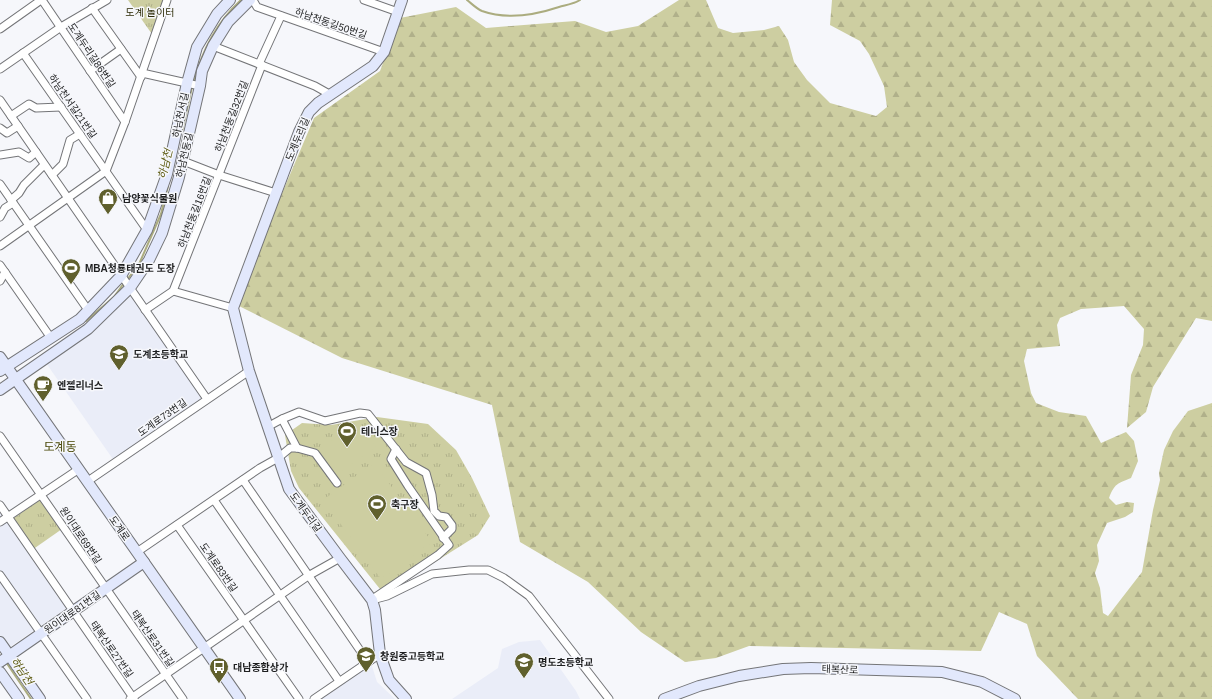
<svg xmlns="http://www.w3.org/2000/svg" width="1212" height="699" font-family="Arial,'Noto Sans KR',sans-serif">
<defs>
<pattern id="forest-firs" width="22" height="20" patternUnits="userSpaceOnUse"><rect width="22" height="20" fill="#cdcea1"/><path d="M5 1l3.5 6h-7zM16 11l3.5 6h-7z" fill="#b0b08a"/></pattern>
<pattern id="park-tufts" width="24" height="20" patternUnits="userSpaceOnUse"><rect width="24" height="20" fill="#cdcea1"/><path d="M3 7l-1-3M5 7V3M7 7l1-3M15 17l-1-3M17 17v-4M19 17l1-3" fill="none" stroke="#b0b08a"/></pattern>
</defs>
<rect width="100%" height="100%" fill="#f6f7fb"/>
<!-- built -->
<g fill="#eaedf8">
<path d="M130,288L207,399L117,465L44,360Z"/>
<path d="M0,509L68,607L7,649L0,640Z"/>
<path d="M540,640L576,691L580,699H452L498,668L502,649L519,642Z"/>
<path d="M371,663L377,682L395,699H321Z"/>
</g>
<!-- forest -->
<path fill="url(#forest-firs)" d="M679,0H706L718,28L733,33L764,30L779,26L788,40L794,62L807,80L830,103L876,116L887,107L884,86L869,54L860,41L830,25L832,0H1212V321L1196,318L1153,387L1146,412L1127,428L1131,375L1143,345L1144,329L1124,306L1081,309L1060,318L1057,325L1060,346L1027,349L1024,361L1031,393L1036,403L1059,412L1086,416L1101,443L1126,432L1134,441L1138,461L1131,478C1117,484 1115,483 1109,498L1116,505L1127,502L1134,503L1133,512L1125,517L1107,523L1097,545L1099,561L1095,573L1100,588L1103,613L1108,616L1142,572L1153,510L1160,480L1159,473L1164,450L1173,431L1188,411L1212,403V699H1078L1037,656L1027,624L999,612L981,651L749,646L716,658L685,662L641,632L588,582L520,542L492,405L342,358L235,304L314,118L380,71L400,18L456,7L486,28L575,21L606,32L638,26Z"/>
<!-- park -->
<g fill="url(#park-tufts)">
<path d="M128,0H167L154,37Z"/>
<path d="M377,417L428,424L456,450L472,478L490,516L478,535L384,594L299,488L291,471L285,435L302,423L331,425Z"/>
<path d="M41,499L62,529L32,550L11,520Z"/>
</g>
<!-- pitch -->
<g fill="#cdcea1">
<path d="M358,422L376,447L336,475L318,450Z"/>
<path d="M374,463L432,542L381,579L323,500Z"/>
</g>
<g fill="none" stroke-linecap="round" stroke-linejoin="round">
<!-- stream -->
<g stroke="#abac7f" stroke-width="2">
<path d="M467,0C472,4 477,9 482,11C507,20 535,15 559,7C566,5 574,4 580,0"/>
<path d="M194,82C202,50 216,23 241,0"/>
<path d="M182,131L192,87"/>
<path d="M127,280L140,262L161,214L168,186"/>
<path d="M86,321L114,297L124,283"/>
<path d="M6,662L31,699"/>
</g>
<!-- street casing -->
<g stroke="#747578" stroke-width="9">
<g id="street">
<path d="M42,0L125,122"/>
<path d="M253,0L257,7L384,52"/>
<path d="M364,0L398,12"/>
<path d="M92,8L141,77"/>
<path d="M0,29L41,0"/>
<path d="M213,46L315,86L331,95"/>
<path d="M23,53L147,230"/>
<path d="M259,64L281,16"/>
<path d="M0,69L61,27L107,0"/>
<path d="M90,71L121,49"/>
<path d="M142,73L200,86"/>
<path d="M0,100L207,399"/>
<path d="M11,116L29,104L36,108L61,107"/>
<path d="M0,128L7,133L18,126"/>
<path d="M0,155L19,152L29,158L36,152"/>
<path d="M183,161L219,175L276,193"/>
<path d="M52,175L63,164L70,140L80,134"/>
<path d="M0,184L88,310"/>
<path d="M11,200L19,193L24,185L44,165"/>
<path d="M0,217L5,208L13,203"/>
<path d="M0,246L106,171L125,122L167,0"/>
<path d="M0,265L51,338"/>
<path d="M0,281L5,272"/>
<path d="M173,291L233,308"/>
<path d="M145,310L173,291L262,65"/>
<path d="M282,419L297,448"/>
<path d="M269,426L282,419L299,412L325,421L360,413L368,414L406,462L426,473L432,495L434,511L439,516L446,517L452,525V529L443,538"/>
<path d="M0,436L183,699"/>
<path d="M243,480L368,662"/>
<path d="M88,481L249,371"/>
<path d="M214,500L339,681"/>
<path d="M0,505L134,699"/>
<path d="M0,522L79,469"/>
<path d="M177,525L299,699"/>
<path d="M137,552L260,468L278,458L290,448H297L315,453L337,483"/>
<path d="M0,575L87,699"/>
<path d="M374,598L438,555L449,545L408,486L391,459L396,449"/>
<path d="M372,600L387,596L432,574L469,570H488L504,578L529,596L609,699"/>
<path d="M130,699L308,576L340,558"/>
<path d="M314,699L380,654"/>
</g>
</g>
<!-- secondary casing -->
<g stroke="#747578" stroke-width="12">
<g id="secondary">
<path d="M402,0L384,52L373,66L318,103L309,112L299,132L233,308L249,371L289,489L340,558L372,600L375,610L380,654L384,666L389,680L406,699"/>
<path d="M0,357L240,699"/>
<path d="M0,371L80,319L121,276L147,230L167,174L187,83L197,47L217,14L230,0"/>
<path d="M0,390L88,329L130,288L149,260L162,233L179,177L200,86L202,71L213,46L228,22L250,0"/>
<path d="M0,642L40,699"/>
<path d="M0,662L144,562"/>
<path d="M0,672L19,699"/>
<path d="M664,699L699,686L739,676L783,669L811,668L942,672L982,682L1015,699"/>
</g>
</g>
<!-- street -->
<use href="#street" stroke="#fff" stroke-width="7"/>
<!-- secondary -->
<use href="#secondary" stroke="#e2e8fc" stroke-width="10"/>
</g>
<!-- icons -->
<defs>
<g id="shop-pin" transform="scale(1)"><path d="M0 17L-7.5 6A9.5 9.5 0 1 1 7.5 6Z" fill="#60602d" stroke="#f6f7fb"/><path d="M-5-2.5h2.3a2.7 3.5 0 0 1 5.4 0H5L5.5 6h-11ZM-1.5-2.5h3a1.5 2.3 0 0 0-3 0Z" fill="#fff"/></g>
<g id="stadium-pin" transform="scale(1)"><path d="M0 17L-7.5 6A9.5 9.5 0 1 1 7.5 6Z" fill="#60602d" stroke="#f6f7fb"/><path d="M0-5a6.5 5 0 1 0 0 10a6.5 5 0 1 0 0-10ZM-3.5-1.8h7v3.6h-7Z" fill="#fff"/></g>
<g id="school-pin" transform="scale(1)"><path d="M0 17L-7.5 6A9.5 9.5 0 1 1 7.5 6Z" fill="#60602d" stroke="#f6f7fb"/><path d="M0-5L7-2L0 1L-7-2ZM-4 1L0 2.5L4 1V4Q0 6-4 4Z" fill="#fff"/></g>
<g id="cafe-pin" transform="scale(1)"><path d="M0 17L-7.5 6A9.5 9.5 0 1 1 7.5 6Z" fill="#60602d" stroke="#f6f7fb"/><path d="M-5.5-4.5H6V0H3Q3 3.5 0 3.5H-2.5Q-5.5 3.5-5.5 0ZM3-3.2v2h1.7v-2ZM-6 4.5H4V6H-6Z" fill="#fff"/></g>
<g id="bus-pin" transform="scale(1)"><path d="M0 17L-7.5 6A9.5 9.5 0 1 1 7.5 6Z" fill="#60602d" stroke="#f6f7fb"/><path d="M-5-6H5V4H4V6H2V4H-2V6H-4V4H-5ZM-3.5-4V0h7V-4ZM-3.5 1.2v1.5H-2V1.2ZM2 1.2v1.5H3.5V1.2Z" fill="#fff"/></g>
</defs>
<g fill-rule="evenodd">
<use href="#shop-pin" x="108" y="198"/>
<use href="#stadium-pin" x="71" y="268"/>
<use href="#school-pin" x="119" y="354"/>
<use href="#cafe-pin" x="43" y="385"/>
<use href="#stadium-pin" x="347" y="431"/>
<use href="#stadium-pin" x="377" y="504"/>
<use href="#school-pin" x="366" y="656"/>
<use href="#school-pin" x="524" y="662"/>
<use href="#bus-pin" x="219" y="667"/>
</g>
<g text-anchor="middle" stroke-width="3" stroke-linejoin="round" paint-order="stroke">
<!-- park labels -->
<g font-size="10" fill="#2c2b06" stroke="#f6f7fb">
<text x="150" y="16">도계 놀이터</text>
</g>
<!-- street labels -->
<g font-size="10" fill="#1e1f20" stroke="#f6f7fb">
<text transform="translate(331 23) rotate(19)" y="4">하남천동길50번길</text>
<text transform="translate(92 55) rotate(56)" y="4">도계두리길86번길</text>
<text transform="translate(73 106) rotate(55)" y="4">하남천서길21번길</text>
<text transform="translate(180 115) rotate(-78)" y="4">하남천서길</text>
<text transform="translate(231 116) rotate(-69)" y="4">하남천동길32번길</text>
<text transform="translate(297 139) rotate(-67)" y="4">도계두리길</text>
<text transform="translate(184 155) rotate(-77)" y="4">하남천동길</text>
<text transform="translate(194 212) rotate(-69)" y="4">하남천동길16번길</text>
<text transform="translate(162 417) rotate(-35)" y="4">도계로73번길</text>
<text transform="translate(306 512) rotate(54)" y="4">도계두리길</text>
<text transform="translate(120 528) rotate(55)" y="4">도계로</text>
<text transform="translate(81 535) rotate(56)" y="4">원이대로69번길</text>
<text transform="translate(219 567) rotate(55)" y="4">도계로83번길</text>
<text transform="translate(72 612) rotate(-35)" y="4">원이대로81번길</text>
<text transform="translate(153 638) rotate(55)" y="4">태복산로31번길</text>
<text transform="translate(112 649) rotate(55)" y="4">태복산로27번길</text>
<text transform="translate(840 669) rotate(2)" y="4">태복산로</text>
</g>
<!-- poi labels -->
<g font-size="10" font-weight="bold" fill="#1e1f20" stroke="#f6f7fb" text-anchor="start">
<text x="122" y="202">남양꽃식물원</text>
<text x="85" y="272">MBA청룡태권도 도장</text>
<text x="133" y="358">도계초등학교</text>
<text x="57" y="389">엔젤리너스</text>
<text x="361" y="435">테니스장</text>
<text x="391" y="508">축구장</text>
<text x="380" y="660">창원중고등학교</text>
<text x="538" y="666">명도초등학교</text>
<text x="233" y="671">대남종합상가</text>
</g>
<!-- water labels -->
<g font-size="11" font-style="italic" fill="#5c5a10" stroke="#f6f7fb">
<text transform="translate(165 164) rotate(-76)" y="4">하남천</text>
<text transform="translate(22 671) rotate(56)" y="4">하남천</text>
</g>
<!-- quarter labels -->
<g font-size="12" fill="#474605" stroke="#f6f7fb">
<text x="60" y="451">도계동</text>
</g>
</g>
</svg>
